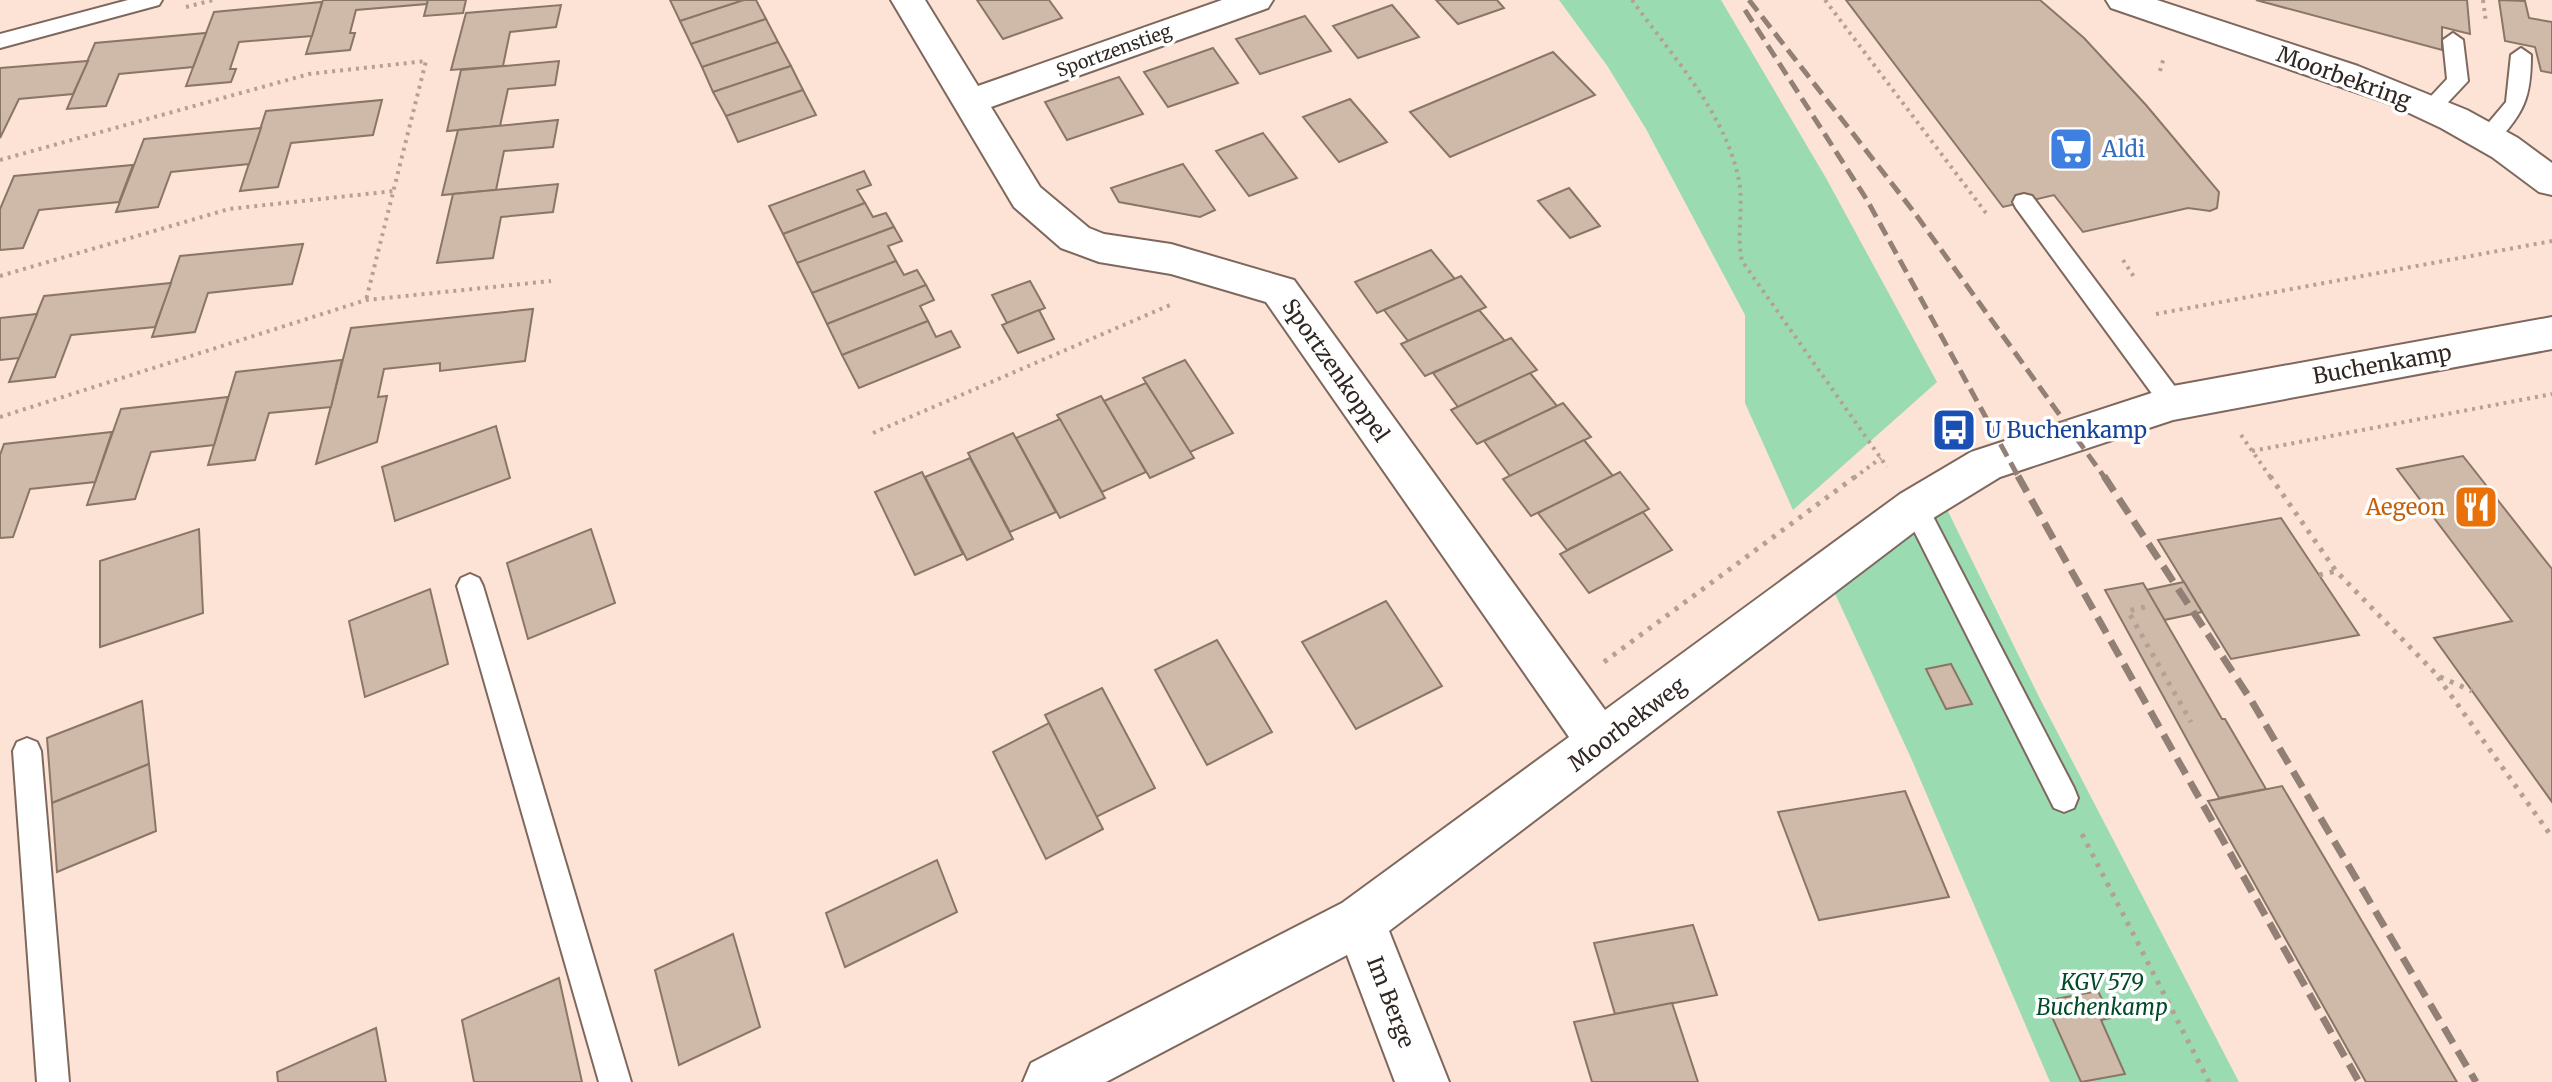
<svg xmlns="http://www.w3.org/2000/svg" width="2552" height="1082" font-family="Merriweather,serif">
<rect width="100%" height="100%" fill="#fde3d5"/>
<!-- green -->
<g fill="#9bdbb2">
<path d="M1559,0H1721L1826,178L1937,382L1793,510L1745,403V315L1646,129L1608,67Z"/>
<path d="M1939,493L2039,697L2239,1082H2050L1911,758L1826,574Z"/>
</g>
<!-- building -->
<g fill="#cfbaa9" stroke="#8a7666" stroke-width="2">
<path d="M323,0H428L427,4L356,10L350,33H355L350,50L306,54Z"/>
<path d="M428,0H466L463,13L424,16Z"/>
<path d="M670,0H744L680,21Z"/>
<path d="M744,0H756L766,19L691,44L680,21Z"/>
<path d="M977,0H1049L1062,18L1003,39Z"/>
<path d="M1436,0H1497L1504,8L1458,24Z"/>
<path d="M1846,0H2040L2084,38L2146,105L2219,192L2217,208L2210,211L2188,208L2083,232L2054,195L2003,207Z"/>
<path d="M2256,0H2467L2470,34L2442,27V50Z"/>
<path d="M2499,0L2525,1L2529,18L2552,22V73L2541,71L2535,47L2505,41Z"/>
<path d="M322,2L312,36L239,42L230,69H236L231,82L186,86L214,12Z"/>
<path d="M561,5L556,27L510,32L503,66L451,70L466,13Z"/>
<path d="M1392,5L1419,37L1358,58L1333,26Z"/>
<path d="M1305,16L1331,51L1260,74L1236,39Z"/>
<path d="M766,19L778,42L702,67L691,44Z"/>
<path d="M206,33L193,67L119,74L106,106L67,109L95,43Z"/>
<path d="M778,42L791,66L713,92L702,67Z"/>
<path d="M1213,48L1238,83L1168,107L1144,72Z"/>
<path d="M1553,52L1595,95L1450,157L1410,112Z"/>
<path d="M88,61L73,94L19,99L0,138V68Z"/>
<path d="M559,61L555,85L508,89L500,126L447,131L461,70Z"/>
<path d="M791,66L803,90L726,116L713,92Z"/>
<path d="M1119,77L1143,114L1067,140L1045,102Z"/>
<path d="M803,90L816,115L738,142L726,116Z"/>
<path d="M1350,99L1387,142L1339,162L1303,117Z"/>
<path d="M382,100L373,135L291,143L278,187L240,191L266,111Z"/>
<path d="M558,120L553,147L504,151L496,190L442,195L458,130Z"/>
<path d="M261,128L249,164L171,172L158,207L116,212L144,139Z"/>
<path d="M1263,133L1297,178L1249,196L1216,151Z"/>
<path d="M1183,164L1215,210L1200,217L1119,202L1111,188Z"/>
<path d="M133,165L119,202L39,210L23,248L0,250V209L14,176Z"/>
<path d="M864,171L871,185L857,190L865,203L783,234L769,206Z"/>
<path d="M558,184L553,212L501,217L493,258L437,263L453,194Z"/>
<path d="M1569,188L1600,226L1570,238L1538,201Z"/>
<path d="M865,203L873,217L886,213L894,227L797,263L783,234Z"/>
<path d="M894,227L902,241L888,246L896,261L812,293L797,263Z"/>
<path d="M303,244L292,284L208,293L195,332L152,337L180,256Z"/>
<path d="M1431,250L1455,279L1377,313L1355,282Z"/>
<path d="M896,261L904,275L917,270L926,285L827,324L812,293Z"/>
<path d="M1461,276L1486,307L1408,341L1384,310Z"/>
<path d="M1030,281L1045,308L1007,323L992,295Z"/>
<path d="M171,283L155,327L71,335L55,377L9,382L44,296Z"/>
<path d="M926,285L934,300L920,306L928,321L842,355L827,324Z"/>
<path d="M533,309L525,361L440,371V363L384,369L378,397L387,396L377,442L316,464L351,328Z"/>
<path d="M1039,310L1054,339L1018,353L1002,325Z"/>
<path d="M1479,310L1505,341L1425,376L1401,344Z"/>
<path d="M37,314L19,358L0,360V318Z"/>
<path d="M928,321L936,337L951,331L960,347L859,388L842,355Z"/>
<path d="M1511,338L1537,370L1458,407L1433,373Z"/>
<path d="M342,360L331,407L269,413L255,460L208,465L236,372Z"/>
<path d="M1185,360L1233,433L1190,452L1143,378Z"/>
<path d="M1530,373L1557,406L1477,444L1451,410Z"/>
<path d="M1146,383L1194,458L1150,478L1104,401Z"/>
<path d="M1101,396L1146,472L1102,492L1057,415Z"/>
<path d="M228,397L214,445L151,452L135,499L87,505L121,409Z"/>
<path d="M1563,403L1591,437L1510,476L1484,441Z"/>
<path d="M1060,419L1105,498L1060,518L1016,438Z"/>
<path d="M496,426L510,478L395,521L382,467Z"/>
<path d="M112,432L95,482L30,489L13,537L0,538V455L4,444Z"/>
<path d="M1013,433L1056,512L1010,532L968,453Z"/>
<path d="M1584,440L1613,476L1531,516L1503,479Z"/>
<path d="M2463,456L2552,569V802L2434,638L2512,621L2397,469Z"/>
<path d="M970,458L1013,539L967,560L925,477Z"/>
<path d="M922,472L963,554L915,575L875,492Z"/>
<path d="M1620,472L1649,509L1567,550L1538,513Z"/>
<path d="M1643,512L1672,550L1589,593L1560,554Z"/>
<path d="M2281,518L2359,635L2231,659L2158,540Z"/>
<path d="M199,529L203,613L100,647V561Z"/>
<path d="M591,529L615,603L528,639L507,563Z"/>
<path d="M2184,582L2202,612L2164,620L2146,590Z"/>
<path d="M2143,583L2222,719H2225L2266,789L2219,798L2105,590Z"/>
<path d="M430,589L448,664L365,697L349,621Z"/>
<path d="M1386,601L1442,686L1356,729L1302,642Z"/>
<path d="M1217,640L1272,732L1207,765L1155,670Z"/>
<path d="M1951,664L1972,704L1946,709L1926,669Z"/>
<path d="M1102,688L1155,788L1096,817L1045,715Z"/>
<path d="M142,701L149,764L52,803L47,738Z"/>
<path d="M1049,723L1103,829L1046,859L993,752Z"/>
<path d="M149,764L156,831L57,872L52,803Z"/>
<path d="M2282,786L2457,1082H2366L2208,801Z"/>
<path d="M1905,791L1949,897L1819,920L1778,812Z"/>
<path d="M937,860L957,912L845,967L826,913Z"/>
<path d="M1693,925L1717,995L1615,1014L1594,943Z"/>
<path d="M733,934L760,1027L679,1065L655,970Z"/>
<path d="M559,978L582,1082H474L462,1020Z"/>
<path d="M2098,991L2111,1018L2101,1020L2125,1074L2081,1082L2045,1001Z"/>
<path d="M1672,1003L1698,1082H1592L1574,1022Z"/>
<path d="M376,1028L386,1082H278L277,1072Z"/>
</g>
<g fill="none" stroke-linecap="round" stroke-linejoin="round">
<!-- service casing -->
<g stroke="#7e675c" stroke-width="4">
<g id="service">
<path d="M128,0H162L159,5L0,48V34Z"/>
<path d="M2453,33L2463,40L2468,81L2437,114H2423L2419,109L2447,79L2443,40Z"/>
<path d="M2521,48L2531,55C2531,98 2524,113 2495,144H2479L2476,139L2479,134L2506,102L2511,55Z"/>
<path d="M2024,194L2032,196L2182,396L2185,403L2182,410L2173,413L2164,410L2016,208L2013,202L2016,196Z"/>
<path d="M1915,496L1924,499L2074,788L2078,798L2074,808L2064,812L2054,808L1902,507L1906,499Z"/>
<path d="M470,574L479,578L483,586L631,1082H599L457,586L461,578Z"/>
<path d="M27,738L37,742L41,751L69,1082H37L13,751L17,742Z"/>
</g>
</g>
<!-- minor casing -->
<g stroke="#7e675c" stroke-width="4">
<g id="minor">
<path d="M891,0H925L978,86L1222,0H1273L1268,8L991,107L1040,187L1089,228L1104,234L1171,244L1294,280L1605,710L1900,494L1971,452L2173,386L2552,317V349L2173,420L2000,477L1930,520L1389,931L1449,1082H1395L1347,955L1106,1082H1023L1031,1063L1342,903L1569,737L1266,302L1171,274L1099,262L1061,248L1014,207Z"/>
<path d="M2106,0H2157L2358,66L2467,110L2518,138L2552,163V195L2539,192L2492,157L2441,128L2388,103L2111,8Z"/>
</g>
</g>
<!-- path-far1 -->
<g stroke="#b5a095" stroke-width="4" stroke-dasharray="3 5" stroke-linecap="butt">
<path d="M1632,0C1671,55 1726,113 1739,181C1744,207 1736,234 1742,261L1887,467"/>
<path d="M1825,0L1986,213"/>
<path d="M2483,0L2486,22"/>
<path d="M186,7L213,0"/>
<path d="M2160,71L2164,57"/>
<path d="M0,160L309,74L426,61L366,300"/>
<path d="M2123,260L2136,280"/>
<path d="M0,276L229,209L394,191"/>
<path d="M2156,314L2552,241"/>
<path d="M0,417L366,300L551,281"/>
<path d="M873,433L1170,305"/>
<path d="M2241,435L2271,478"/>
<path d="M2252,451L2552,394"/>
<path d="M1854,478L1881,458"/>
</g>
<!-- path -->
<g stroke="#b5a095" stroke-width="5" stroke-dasharray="4 7" stroke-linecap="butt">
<path d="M2270,476L2336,571L2438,676L2472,691"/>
<path d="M2319,575L2336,571"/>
<path d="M2145,607L2128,611L2191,722"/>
<path d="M1604,662L1856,476"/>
<path d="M2438,677L2552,837"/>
<path d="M2082,834L2209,1082"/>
</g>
<!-- service -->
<use href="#service" fill="#fff" fill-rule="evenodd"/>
<!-- minor -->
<use href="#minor" fill="#fff" fill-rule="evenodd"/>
<!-- rail-far1 -->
<g stroke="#928077" stroke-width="5" stroke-dasharray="14 7" stroke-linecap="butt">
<path d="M1749,0L1914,212L2105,478"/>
<path d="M1745,10L1867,200L2019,478"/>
</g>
<!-- rail -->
<g stroke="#928077" stroke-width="7" stroke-dasharray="18 9" stroke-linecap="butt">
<path d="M2018,476L2359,1082"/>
<path d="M2104,476L2251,700L2476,1082"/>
</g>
</g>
<!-- icons -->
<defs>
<g id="supermarket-square" transform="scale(2.3)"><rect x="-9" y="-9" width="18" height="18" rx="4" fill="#3f7fe0" stroke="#fff"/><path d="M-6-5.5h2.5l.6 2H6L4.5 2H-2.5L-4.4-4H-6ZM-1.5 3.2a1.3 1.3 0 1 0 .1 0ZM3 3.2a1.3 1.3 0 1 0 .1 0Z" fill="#fff"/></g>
<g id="bus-square" transform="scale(2.3)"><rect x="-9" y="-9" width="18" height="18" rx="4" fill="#1a4fb4" stroke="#fff"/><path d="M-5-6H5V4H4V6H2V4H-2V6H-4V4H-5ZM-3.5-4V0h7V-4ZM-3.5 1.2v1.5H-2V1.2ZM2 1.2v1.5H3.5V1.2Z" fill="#fff"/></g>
<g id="restaurant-square" transform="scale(2.3)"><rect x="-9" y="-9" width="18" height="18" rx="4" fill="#e8710a" stroke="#fff"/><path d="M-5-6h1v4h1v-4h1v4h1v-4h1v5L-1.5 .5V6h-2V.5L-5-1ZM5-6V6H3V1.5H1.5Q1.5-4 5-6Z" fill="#fff"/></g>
</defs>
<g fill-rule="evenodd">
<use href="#supermarket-square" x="2071" y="149"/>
<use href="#bus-square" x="1954" y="430"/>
<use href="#restaurant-square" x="2476" y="507"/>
</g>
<g text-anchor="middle" stroke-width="7" stroke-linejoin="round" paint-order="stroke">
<!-- far-street labels -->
<g font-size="18" fill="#312722" stroke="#fff">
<text transform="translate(1114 51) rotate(-20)" y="6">Sportzenstieg</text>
</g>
<!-- street labels -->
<g font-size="22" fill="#312722" stroke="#fff">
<text transform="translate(2344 77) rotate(20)" y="8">Moorbekring</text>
<text transform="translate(2382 364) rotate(-10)" y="8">Buchenkamp</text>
<text transform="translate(1336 370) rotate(55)" y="8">Sportzenkoppel</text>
<text transform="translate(1627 724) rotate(-37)" y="8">Moorbekweg</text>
<text transform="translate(1391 1002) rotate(69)" y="8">Im Berge</text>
</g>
<!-- shop labels -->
<g font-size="22" fill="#366cbe" stroke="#fff" text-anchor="start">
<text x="2102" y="157">Aldi</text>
</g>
<!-- transit labels -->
<g font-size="22" fill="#164399" stroke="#fff" text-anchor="start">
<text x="1985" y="438">U Buchenkamp</text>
</g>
<!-- food labels -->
<g font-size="22" fill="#c56008" stroke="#fff" text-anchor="end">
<text x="2445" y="515">Aegeon</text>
</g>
<!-- park labels -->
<g font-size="22" font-style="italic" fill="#004b29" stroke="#fff">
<text x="2102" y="990">KGV 579<tspan x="2102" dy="25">Buchenkamp</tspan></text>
</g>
</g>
</svg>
